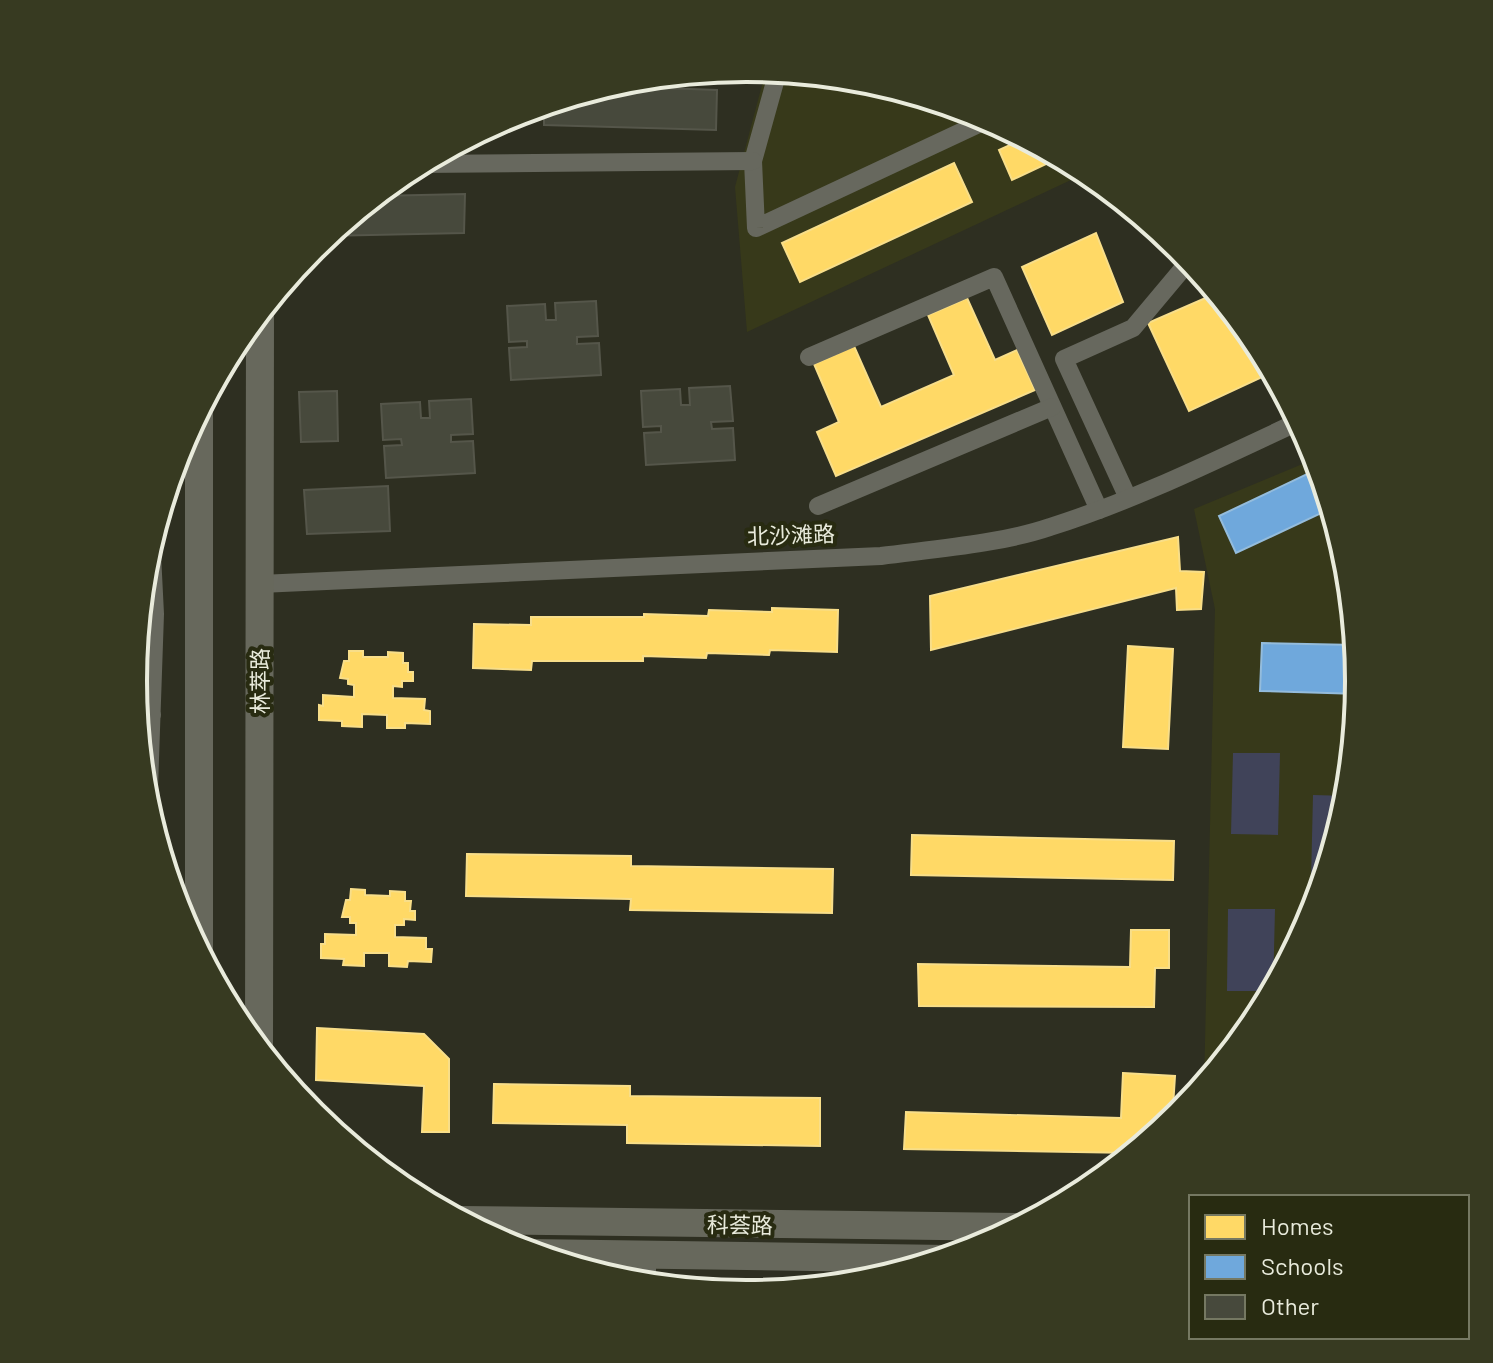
<svg xmlns="http://www.w3.org/2000/svg" width="1493" height="1363" font-family="Barlow,'Noto Sans SC',sans-serif">
<rect width="100%" height="100%" fill="#2e2f21"/>
<!-- built -->
<g fill="#37391a">
<path d="M766,70L867,80L982,115L1088,172L747,332L735,187Z"/>
<path d="M1317,458L1348,562L1360,682L1348,802L1313,917L1256,1023L1204,1086L1215,609L1194,509Z"/>
</g>
<!-- green -->
<g fill="#404359">
<path d="M1233,753H1280L1278,835L1231,834Z"/>
<path d="M1313,795L1349,796L1310,923Z"/>
<path d="M1228,909H1275L1273,991H1227Z"/>
</g>
<!-- homes -->
<g fill="#ffd966" stroke="#f8de89" stroke-width="2">
<path d="M1025,138L1061,157L1012,180L999,150Z"/>
<path d="M954,163L972,202L800,282L782,243Z"/>
<path d="M1096,233L1123,302L1052,335L1022,267Z"/>
<path d="M1217,293L1257,341L1273,372L1189,411L1148,323Z"/>
<path d="M967,298L995,360L1017,350L1035,390L836,476L817,432L839,422L814,364L854,346L881,407L954,375L928,315Z"/>
<path d="M1178,537L1180,571L1204,572L1201,609L1177,610L1176,588L931,650L930,596Z"/>
<path d="M772,608L838,610L837,652L770,650L769,655L707,653L706,658L643,656V661H532L531,670L473,668L474,624L531,625V617H644V614L708,616L709,610L772,612Z"/>
<path d="M1128,646L1173,649L1168,749L1123,747Z"/>
<path d="M349,651H363V657H388V652L403,653V663H408V672H413V681H402V687L393,686V698L425,699L424,710L430,711V724L405,723V728H387V715L362,714V727L342,726V721L319,720V705L323,706V695L354,697V685L348,684V679L340,678L344,661H349Z"/>
<path d="M912,835L1174,841L1173,880L911,875Z"/>
<path d="M467,854L631,856V866L833,869L832,913L630,910L631,899L466,896Z"/>
<path d="M351,889L365,890V895L390,896V891L405,892V901H411L410,911H415V920L404,919V925H395V937L426,938V949H432L431,962L408,961L407,967L389,966V953H364V966L343,965L344,959L321,958V944H325V934L356,935V923H350V917H342L346,900H350Z"/>
<path d="M1131,930H1169V968H1155L1154,1007L919,1006L918,964L1130,967Z"/>
<path d="M317,1028L424,1034L449,1059V1132H422L424,1086L316,1080Z"/>
<path d="M1123,1073L1175,1076L1172,1122L1134,1153L904,1149L906,1112L1121,1118Z"/>
<path d="M494,1084L630,1086V1096L820,1098V1146L627,1143V1125L493,1123Z"/>
</g>
<!-- schools -->
<g fill="#6fa8dc" stroke="#94bcdc" stroke-width="2">
<path d="M1320,468L1332,508L1236,553L1219,516Z"/>
<path d="M1262,643L1356,645L1359,694L1260,691Z"/>
</g>
<!-- building -->
<g fill="#47493c" stroke="#55564a" stroke-width="2">
<path d="M607,86L717,90L716,130L544,125V105Z"/>
<path d="M465,194L464,233L326,236L376,196Z"/>
<path d="M596,301L598,336L577,337V344L599,343L601,375L511,380L509,348L527,347V341L509,342L507,306L545,304L546,320H556L555,303Z"/>
<path d="M730,386L733,421L711,422L712,429L733,428L735,460L646,465L644,433L661,432V426L643,427L641,391L680,389L681,405H690L689,388Z"/>
<path d="M337,391L338,441L301,442L299,392Z"/>
<path d="M471,399L473,434L451,435V442L473,441L475,473L386,478L384,446L402,445L401,439L383,440L381,404L420,402L421,418H430L429,401Z"/>
<path d="M388,486L390,531L307,534L304,490Z"/>
</g>
<g fill="none" stroke-linecap="round" stroke-linejoin="round">
<!-- pedestrian -->
<g stroke="#67685e" stroke-width="14">
<path d="M136,716L154,715"/>
<path d="M150,817L157,614L153,534"/>
</g>
<!-- minor -->
<g stroke="#67685e" stroke-width="18">
<path d="M778,71L753,161L756,228L989,119"/>
<path d="M419,164L753,161"/>
<path d="M809,357L994,277L1099,510"/>
<path d="M1128,498L1064,359L1133,328L1190,260"/>
<path d="M818,506L1052,407"/>
<path d="M260,584L881,556C934,549 1000,544 1050,527C1136,500 1218,459 1300,421"/>
<path d="M647,1256V1285"/>
</g>
<!-- primary -->
<g stroke="#67685c" stroke-width="28">
<path d="M199,410V953"/>
<path d="M259,1050L260,312"/>
<path d="M460,1220L1021,1227"/>
<path d="M529,1253L948,1259"/>
</g>
</g>
<g text-anchor="middle" stroke-width="8" stroke-linejoin="round" paint-order="stroke">
<!-- street labels -->
<g font-size="22" fill="#e9ebdc" stroke="#282b11">
<text transform="translate(791 535) rotate(-2)" y="8">北沙滩路</text>
<text transform="translate(260 681) rotate(-90)" y="8">林萃路</text>
<text transform="translate(740 1225) rotate(1)" y="8">科荟路</text>
</g>
</g>
<!-- crop -->
<path d="M0 0H1493V1363H0ZM147 681a599 599 0 1 1 1198 0a599 599 0 1 1-1198 0Z" fill="#373a21" fill-rule="evenodd"/>
<path fill="none" stroke="#e9ebdc" stroke-width="4" d="M147 681a599 599 0 1 1 1198 0a599 599 0 1 1-1198 0Z"/>
<!-- legend -->
<rect x="1189" y="1195" width="280" height="144" fill="#282b11" stroke="#757862" stroke-width="2"/>
<rect x="1205" y="1215" width="40" height="24" fill="#ffd966" stroke="#757862" stroke-width="2"/>
<text x="1261" y="1235" font-size="24" fill="#e9ebdc">Homes</text>
<rect x="1205" y="1255" width="40" height="24" fill="#6fa8dc" stroke="#757862" stroke-width="2"/>
<text x="1261" y="1275" font-size="24" fill="#e9ebdc">Schools</text>
<rect x="1205" y="1295" width="40" height="24" fill="#47493c" stroke="#757862" stroke-width="2"/>
<text x="1261" y="1315" font-size="24" fill="#e9ebdc">Other</text>
</svg>
